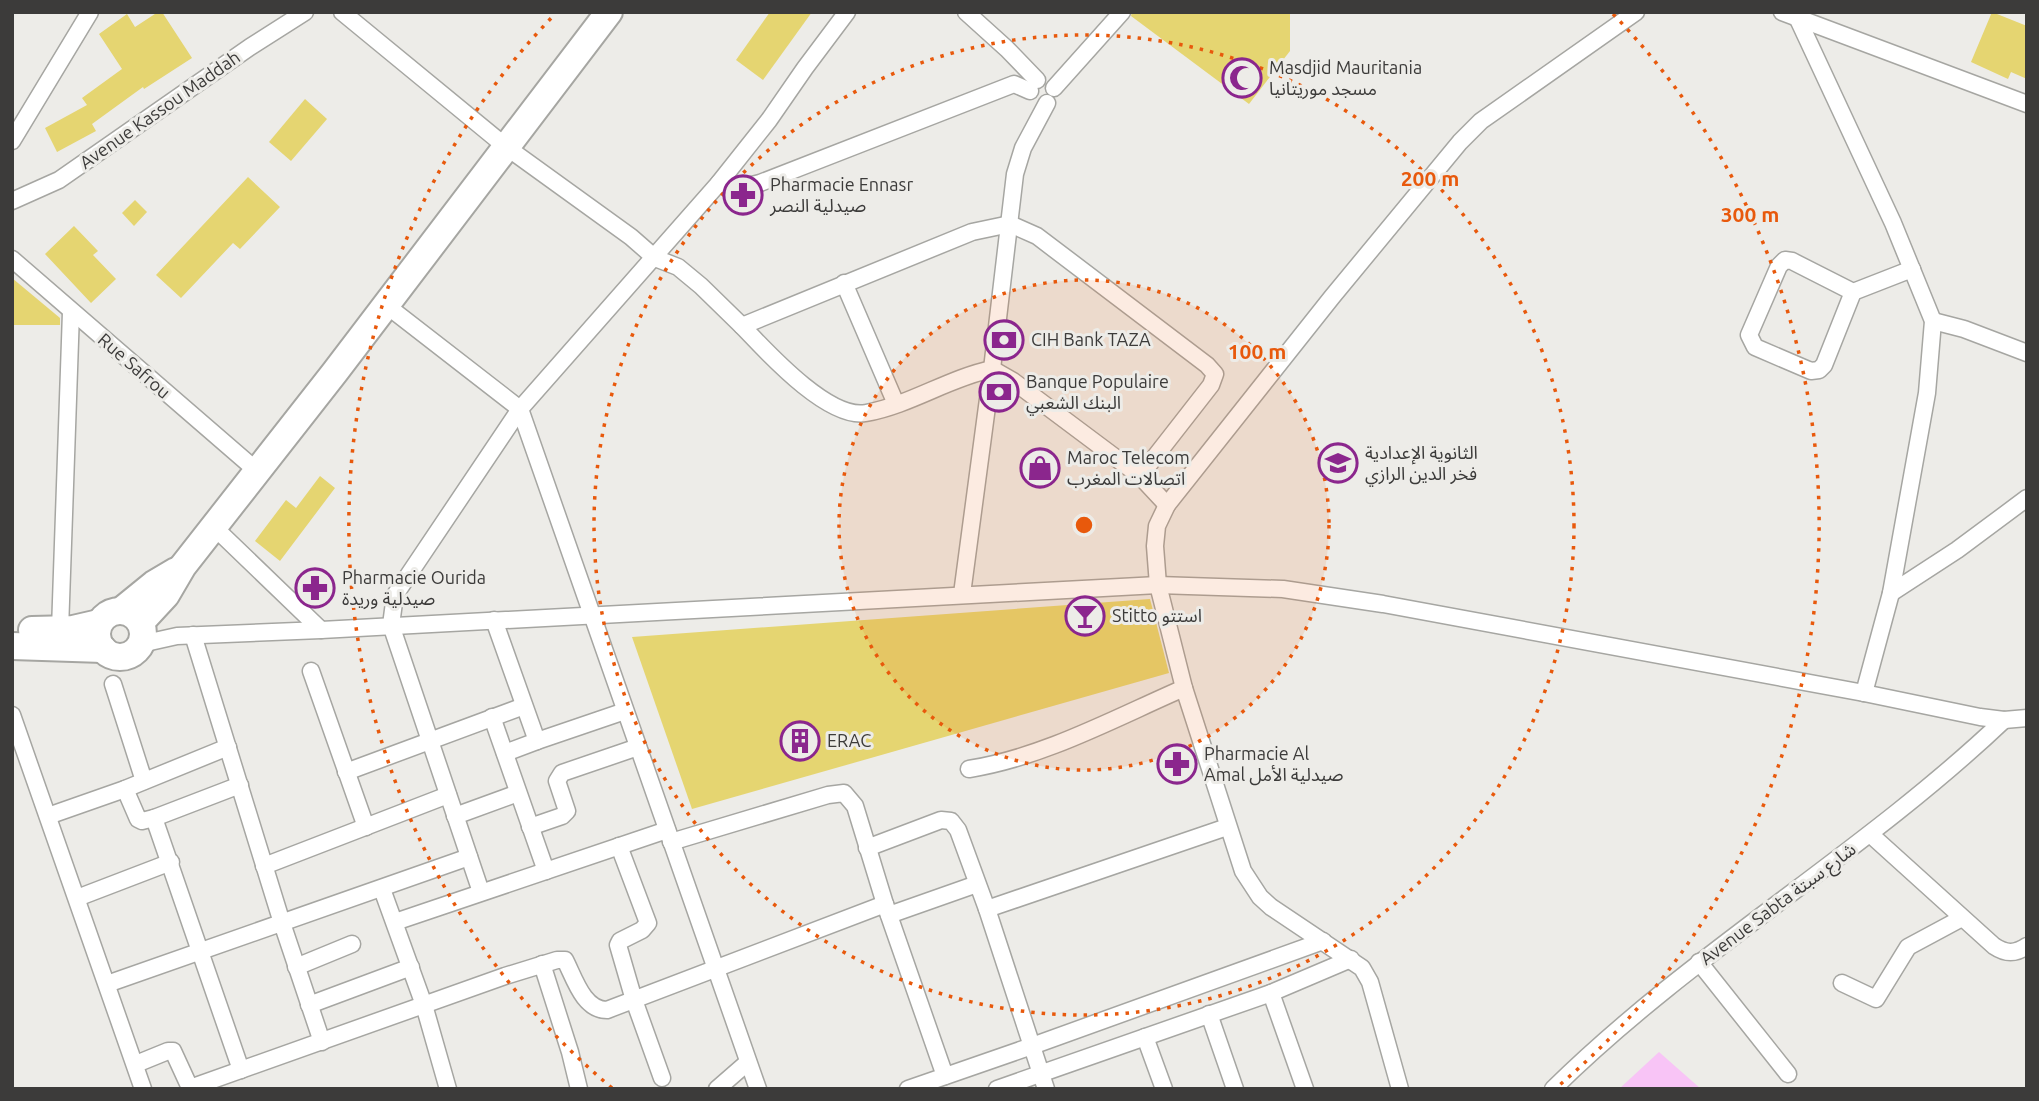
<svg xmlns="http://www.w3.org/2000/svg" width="2039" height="1101" font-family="Ubuntu,'Noto Sans Arabic',sans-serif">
<rect width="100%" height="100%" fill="#edece8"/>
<!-- green -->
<path fill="#f8c4f6" d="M1659,1052L1701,1089H1619Z"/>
<!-- building -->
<g fill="#e5d571">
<path d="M158,12H162L192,58L144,89L143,87L92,124L96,131L57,152L45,128L87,105L82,98L122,69L99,34L127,14L135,27Z"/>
<path d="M770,12H812L763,80L736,60Z"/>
<path d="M1132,12H1290V51L1249,104L1131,16Z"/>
<path d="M1992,12L2027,26V79L2011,72L2008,79L1971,62Z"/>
<path d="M305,99L327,119L291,161L269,142Z"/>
<path d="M248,177L280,207L240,249L233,243L181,298L156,275Z"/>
<path d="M135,200L147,212L134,226L122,213Z"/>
<path d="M74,226L98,251L93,255L116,279L91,303L45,254Z"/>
<path d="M12,278L60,318V325H12Z"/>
<path d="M320,476L335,488L280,561L255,541L286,500L296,508Z"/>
<path d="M1150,599L1169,673L692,809L632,637Z"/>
</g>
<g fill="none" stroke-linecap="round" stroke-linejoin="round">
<!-- street casing -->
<g stroke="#a6a6a2" stroke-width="19">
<g id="street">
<path d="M342,12L505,146L631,237L655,258L678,267L701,286L742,326L972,232L1010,224L1037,236L1207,365L1215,374L1211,385L1140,476"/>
<path d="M966,12L1007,49L1037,80"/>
<path d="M1782,12L2027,104"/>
<path d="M1797,17L1893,223L1933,321L1927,393L1891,593L1864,693"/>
<path d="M1054,88L1122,12"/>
<path d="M12,141L90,12"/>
<path d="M719,183L744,187L760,183L1014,84L1030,91"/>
<path d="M12,201L59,180L250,47L305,12"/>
<path d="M12,259L257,471"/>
<path d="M844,283L896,404"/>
<path d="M1853,292L1792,261L1785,260L1779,266L1749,335L1755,347L1811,371L1819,370L1824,365L1853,292L1912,269"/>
<path d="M386,305L520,409L758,1089"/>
<path d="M1933,321L1964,329L2027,353"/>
<path d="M742,326C766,351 828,420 866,413C910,405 949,378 992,369L1013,381L1140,476L1167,505"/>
<path d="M214,527L321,630"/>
<path d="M1891,593L1957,550L2027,498"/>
<path d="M962,594L992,369L1015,174L1023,148L1047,103"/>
<path d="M494,620L537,741L625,711"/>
<path d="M60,630L71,312"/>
<path d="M193,635L282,923L322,1042"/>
<path d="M141,644L177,636L321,630L1158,585L1283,589L1383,604L1864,693L1980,717L2004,720L2027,718"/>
<path d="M311,671L366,827"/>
<path d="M113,684L144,781"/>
<path d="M12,715L143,1089"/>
<path d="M492,717L546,871"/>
<path d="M505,753L537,741"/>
<path d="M969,769C1044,757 1115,718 1184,688"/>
<path d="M346,772L524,706"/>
<path d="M240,785L154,818L241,1070"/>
<path d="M125,789L138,819L142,821L154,818"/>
<path d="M48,816L125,789L228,747"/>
<path d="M455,816L518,793"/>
<path d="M530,827L562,816L567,811L557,781L562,773L638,747"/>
<path d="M1870,834L1994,946C2006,954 2015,954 2027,946"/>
<path d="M671,842L828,795L844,793L855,806L885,904L945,1076"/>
<path d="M619,846L648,923L642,930L620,941L618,945L634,1000L662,1078"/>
<path d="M867,848L941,820L951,821L958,830L987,909L1046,1089"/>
<path d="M264,866L448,795"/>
<path d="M382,889L424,1005L448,1089"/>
<path d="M481,892L391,625L395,595L520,409L719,183L769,120L805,68L847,12"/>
<path d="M77,898L171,862"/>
<path d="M987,909L1227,827"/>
<path d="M889,915L977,884"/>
<path d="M395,922L667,830"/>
<path d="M1699,962L1788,1074"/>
<path d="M542,964L570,1052L579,1089"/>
<path d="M296,967L352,944"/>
<path d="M1842,983L1876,999L1908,947L1962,918"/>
<path d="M107,984L469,857"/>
<path d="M1271,993L1305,1089"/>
<path d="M309,1005L411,967"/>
<path d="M1209,1014L1235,1089"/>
<path d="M1145,1037L1164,1089"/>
<path d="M136,1064L168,1051H173L190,1088L505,976L557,960H565C574,977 583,1010 607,1010L885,904"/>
<path d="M717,1089L748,1062"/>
<path d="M908,1089L1032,1046L1323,941"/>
<path d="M997,1089L1271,993L1351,959"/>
<path d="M1400,1089L1370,982L1362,968L1271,907L1260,897L1243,871L1184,688L1158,585L1155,546L1157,526L1167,505L1332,297L1460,142L1481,121L1636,12"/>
<path d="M1553,1089C1692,952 1863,854 2004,720"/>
</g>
</g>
<!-- primary casing -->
<g stroke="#a6a6a2" stroke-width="30">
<g id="primary">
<path d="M122,610L154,584L176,571"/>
<circle cx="120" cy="634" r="23"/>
<path d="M141,622L166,595L183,566L335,372L609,12"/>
<path d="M32,630L73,629L99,623"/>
<path d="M12,646L103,649"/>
</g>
</g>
<!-- street -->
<use href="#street" stroke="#fff" stroke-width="16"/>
<!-- primary -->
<use href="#primary" stroke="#fff" stroke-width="26"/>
</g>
<!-- distance rings -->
<circle cx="1084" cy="525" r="245" fill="#e8590c" fill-opacity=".12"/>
<g fill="none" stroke="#e8590c" stroke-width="3.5" stroke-dasharray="3.5 7">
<circle cx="1084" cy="525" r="245"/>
<circle cx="1084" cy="525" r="490"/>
<path d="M612 1088A735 735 0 0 1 555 14M1613 14A735 735 0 0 1 1556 1088"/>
</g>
<!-- icons -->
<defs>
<g id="mosque-ring" transform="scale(2.0125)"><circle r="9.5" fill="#edece8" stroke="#8b268d" stroke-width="1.5"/><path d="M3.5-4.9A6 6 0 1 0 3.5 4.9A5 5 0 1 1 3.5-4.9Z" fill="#8b268d"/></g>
<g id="pharmacy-ring" transform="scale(2.0125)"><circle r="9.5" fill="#edece8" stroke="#8b268d" stroke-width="1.5"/><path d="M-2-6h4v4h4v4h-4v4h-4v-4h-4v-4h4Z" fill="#8b268d"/></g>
<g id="bank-ring" transform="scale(2.0125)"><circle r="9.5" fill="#edece8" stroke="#8b268d" stroke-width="1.5"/><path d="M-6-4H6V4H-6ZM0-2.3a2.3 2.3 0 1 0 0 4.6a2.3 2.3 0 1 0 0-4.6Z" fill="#8b268d"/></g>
<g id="school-ring" transform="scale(2.0125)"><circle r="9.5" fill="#edece8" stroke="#8b268d" stroke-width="1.5"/><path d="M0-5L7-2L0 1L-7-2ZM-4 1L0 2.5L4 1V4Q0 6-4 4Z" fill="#8b268d"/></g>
<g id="shop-ring" transform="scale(2.0125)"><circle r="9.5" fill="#edece8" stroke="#8b268d" stroke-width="1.5"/><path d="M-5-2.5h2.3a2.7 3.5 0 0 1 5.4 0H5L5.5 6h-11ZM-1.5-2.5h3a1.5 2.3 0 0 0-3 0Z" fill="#8b268d"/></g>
<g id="bar-ring" transform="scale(2.0125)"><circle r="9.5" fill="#edece8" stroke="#8b268d" stroke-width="1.5"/><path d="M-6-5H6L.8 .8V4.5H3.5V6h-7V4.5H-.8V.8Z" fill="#8b268d"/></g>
<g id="building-ring" transform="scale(2.0125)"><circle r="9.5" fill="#edece8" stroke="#8b268d" stroke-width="1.5"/><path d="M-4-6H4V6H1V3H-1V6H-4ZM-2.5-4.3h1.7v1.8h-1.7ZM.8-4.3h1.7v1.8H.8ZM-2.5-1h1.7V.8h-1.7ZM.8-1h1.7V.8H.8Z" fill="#8b268d"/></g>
</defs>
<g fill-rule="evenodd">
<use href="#mosque-ring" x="1242" y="78"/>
<use href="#pharmacy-ring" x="743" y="195"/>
<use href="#bank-ring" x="1004" y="340"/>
<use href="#bank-ring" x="999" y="392"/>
<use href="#school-ring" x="1338" y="463"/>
<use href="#shop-ring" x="1040" y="468"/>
<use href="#pharmacy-ring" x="315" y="588"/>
<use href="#bar-ring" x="1085" y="616"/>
<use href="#building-ring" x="800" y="741"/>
<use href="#pharmacy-ring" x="1177" y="764"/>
</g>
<g text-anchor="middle" stroke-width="6" stroke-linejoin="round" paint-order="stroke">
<!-- poi labels -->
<g font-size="18" fill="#3c3b3a" stroke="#edece8" text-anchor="start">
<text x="1269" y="74">Masdjid Mauritania<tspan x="1269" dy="21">مسجد موريتانيا</tspan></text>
<text x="770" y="191">Pharmacie Ennasr<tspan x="770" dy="21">صيدلية النصر</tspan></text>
<text x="1031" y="346">CIH Bank TAZA</text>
<text x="1026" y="388">Banque Populaire<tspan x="1026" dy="21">البنك الشعبي</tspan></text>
<text x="1365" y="459">الثانوية الإعدادية<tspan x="1365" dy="21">فخر الدين الرازي</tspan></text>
<text x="1067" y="464">Maroc Telecom<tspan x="1067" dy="21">اتصالات المغرب</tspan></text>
<text x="342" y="584">Pharmacie Ourida<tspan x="342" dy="21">صيدلية وريدة</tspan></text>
<text x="1112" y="622">Stitto استتو</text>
<text x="827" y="747">ERAC</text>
<text x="1204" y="760">Pharmacie Al<tspan x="1204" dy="21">Amal صيدلية الأمل</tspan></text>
</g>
<!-- street labels -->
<g font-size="18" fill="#3c3b3a" stroke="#edece8">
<text transform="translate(160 110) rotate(-35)" y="6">Avenue Kassou Maddah</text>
<text transform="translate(134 366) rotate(41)" y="6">Rue Safrou</text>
<text transform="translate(1778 904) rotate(-37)" y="6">Avenue Sabta شارع سبتة</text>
</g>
</g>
<circle cx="1084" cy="525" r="10" fill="#e8590c" stroke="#edece8" stroke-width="3.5"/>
<g font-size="21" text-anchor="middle" font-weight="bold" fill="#e8590c" stroke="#edece8" stroke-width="6" stroke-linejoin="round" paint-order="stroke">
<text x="1430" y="186">200 m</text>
<text x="1750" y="222">300 m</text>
<text x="1257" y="359">100 m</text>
</g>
<!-- border -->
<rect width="2039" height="1101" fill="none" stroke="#3c3b3a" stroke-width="28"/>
</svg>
